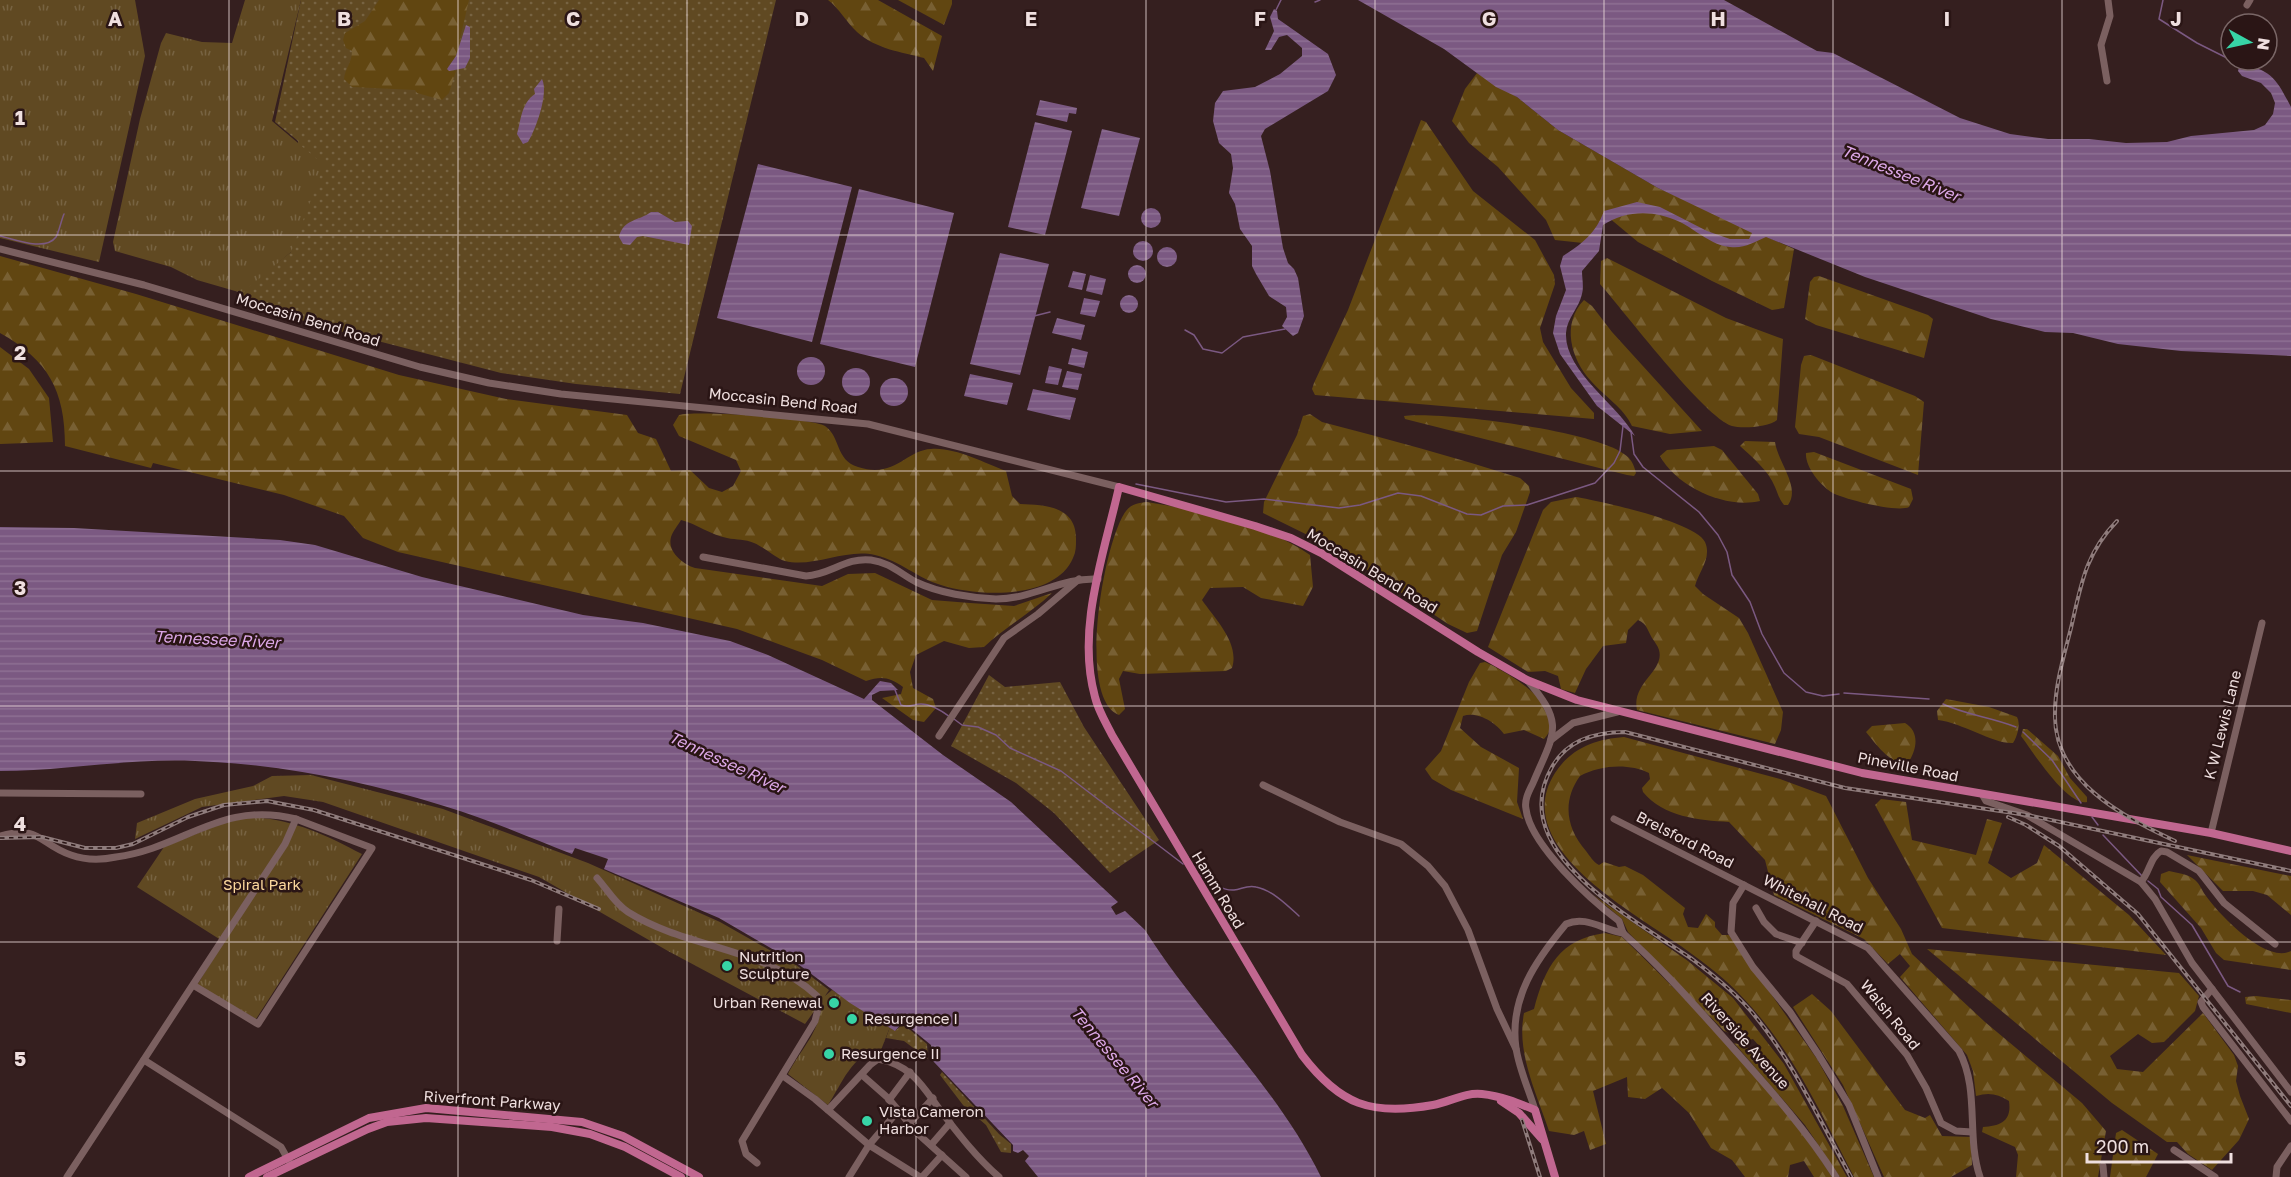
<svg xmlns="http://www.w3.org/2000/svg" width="2291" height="1177" font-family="'Golos Text',sans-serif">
<defs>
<pattern id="grass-dots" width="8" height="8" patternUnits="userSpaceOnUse" patternTransform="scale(1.5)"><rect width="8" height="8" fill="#604922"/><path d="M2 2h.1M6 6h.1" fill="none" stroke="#776342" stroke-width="1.8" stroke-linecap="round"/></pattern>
<pattern id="forest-firs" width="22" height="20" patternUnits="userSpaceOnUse" patternTransform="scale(1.5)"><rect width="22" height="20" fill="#614611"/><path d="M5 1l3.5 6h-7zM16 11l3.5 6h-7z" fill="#786033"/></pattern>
<pattern id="park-tufts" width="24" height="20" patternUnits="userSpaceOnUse" patternTransform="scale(1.5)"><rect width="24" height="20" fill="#604922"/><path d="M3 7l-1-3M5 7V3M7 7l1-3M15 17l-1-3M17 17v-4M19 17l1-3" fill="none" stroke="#776342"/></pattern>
<pattern id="water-rules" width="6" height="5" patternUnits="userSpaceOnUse" patternTransform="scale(1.5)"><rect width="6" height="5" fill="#7b5982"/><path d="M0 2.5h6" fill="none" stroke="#8e7093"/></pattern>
</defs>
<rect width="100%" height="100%" fill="#351f1f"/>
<!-- grass -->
<g fill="url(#grass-dots)">
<path d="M301,0H776L680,394L576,384L501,373L324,327L239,301L243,290L291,252L298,141L275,122Z"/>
<path d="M989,675L1005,687L1060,682L1084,727L1159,840L1110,873L1054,813L1016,783L951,746Z"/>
<path d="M903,1024L927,1044L928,1059L904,1041L886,1038L890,1027L895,1031Z"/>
<path d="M942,1072L999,1134L1011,1144V1153L1001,1152L986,1125L963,1105L940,1075Z"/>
</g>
<!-- forest -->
<g fill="url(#forest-firs)">
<path d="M379,0H469L456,56L448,67L449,71H456L449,93L442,100L417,93L415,90L352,87L344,79C345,68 352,63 352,51L346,48L343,40L345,33L365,21Z"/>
<path d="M828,0H878L942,36L933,71L924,58C901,52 876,49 857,32C846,22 840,9 828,0Z"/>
<path d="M898,0H952V4L944,25Z"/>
<path d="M1477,73L1517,97L1558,130L1658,188L1794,249L1784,308L1772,310L1712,281L1638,242L1608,217L1601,218L1598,228L1583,243L1555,240L1546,220L1498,167L1469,143L1452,121L1465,89Z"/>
<path d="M1421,120L1426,122L1473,191L1535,240L1554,275L1555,284L1540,328L1543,342L1571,388L1594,413V419L1315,395L1312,389L1314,383L1348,310Z"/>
<path d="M0,256L136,294L399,375L506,399L627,415L638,433L656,439L671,471L690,470L709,488L722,492L733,486L741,471L736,460L679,436L673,425L679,415C696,410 811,418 825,426C841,437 835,460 858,467C895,479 906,450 931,449C955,447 984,463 1006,471L1012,496L1020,504C1045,505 1077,506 1076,540C1076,546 1076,552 1073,558C1055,600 978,597 941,585C917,578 901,561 875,555C846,548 814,568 785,561C777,559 764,547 754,543C745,539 737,540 727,538C711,535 697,524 681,520C678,525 673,531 671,537C667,552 683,564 695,568L822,586L848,574L875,573L932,600L970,603L1014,606L1052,593C1031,613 1005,627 984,647L969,648L944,641L916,655L910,672L913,688L933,699L936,708L924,722L913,720L882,698L901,694L903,687C890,677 881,676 866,681L822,660L737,629L398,552L363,538L344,516L284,495L153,463L151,468L65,446C65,390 48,360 0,333Z"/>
<path d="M1607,258L1726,318L1783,339L1777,420C1769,427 1742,429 1732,426C1705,418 1623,310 1600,284L1601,261Z"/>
<path d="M1819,276L1928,315L1933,319L1924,358L1816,325L1805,319L1810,282L1814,277Z"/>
<path d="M1584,300L1592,306L1612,332L1702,431L1670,434L1632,426C1624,408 1604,396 1591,381C1571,359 1561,324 1584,300Z"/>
<path d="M0,347L29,369L49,398L53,442L0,444Z"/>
<path d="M1811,355L1915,396L1924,402L1918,475L1819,437L1799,434L1795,427L1801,365L1804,356Z"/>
<path d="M1310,414L1322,422C1388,439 1454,457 1520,478L1529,486L1530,492L1516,532L1502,555L1477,631L1467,633L1448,624L1336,549L1263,513L1264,502L1297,435L1303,416Z"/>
<path d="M1404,416C1443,411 1594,431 1624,454C1631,458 1634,465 1636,473L1634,476L1627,475L1405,419Z"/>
<path d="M1745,441L1775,442C1778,463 1801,487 1788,505H1784C1779,499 1778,494 1775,487C1768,470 1753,458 1740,446Z"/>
<path d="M1714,446L1722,450L1758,494L1760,501C1725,509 1677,487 1660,456L1667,450Z"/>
<path d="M1814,452L1911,489L1913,499L1909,507C1897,513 1843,499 1831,492C1820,485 1805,467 1806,453Z"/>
<path d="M1576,497C1600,501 1696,522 1705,542C1712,558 1699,571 1695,586L1703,594L1739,618L1748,633L1783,712L1781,730L1775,744L1637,710C1631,683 1665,671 1659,650C1658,646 1654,641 1652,638C1647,629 1647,624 1638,620L1628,630L1626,643L1603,646L1586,669L1575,693L1561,689L1558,676L1545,671L1528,672L1488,647L1543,510L1551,502Z"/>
<path d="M1147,502C1197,510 1268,525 1310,555L1313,587L1303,606L1261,598L1243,587L1210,588L1202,600C1215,619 1240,643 1232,668L1226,671L1140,674L1123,671L1119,679L1125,709L1119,715C1076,699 1104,540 1126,511C1131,504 1139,503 1147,502Z"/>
<path d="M1485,662C1505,671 1573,709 1544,739L1524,730L1504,734C1496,723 1478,711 1463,716L1460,728L1481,747L1519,768L1517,802L1523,819L1451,790L1432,779L1425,769L1441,751L1469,682L1480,663Z"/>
<path d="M1946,699L1989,707L2017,717C2021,724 2017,737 2013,743C1993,744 1963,723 1938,720L1937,711Z"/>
<path d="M1905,723C1920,732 1917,749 1908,763C1891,766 1876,744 1866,732L1872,726Z"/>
<path d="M2023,729H2027L2058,756L2070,778L2087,797V802C2067,806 2033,752 2021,736Z"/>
<path d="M1624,737L1780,779L1826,796L1868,878L1901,929L1912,954L1985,1022L2082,1103L2106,1131L2098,1177H2016L2018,1155L2015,1147L1982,1132L1983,1127C2001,1126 2012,1121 2009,1101C1998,1094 1989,1092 1976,1096L1973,1071L1967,1055L1900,977L1910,966L1900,954L1888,964L1864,939L1774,895L1765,860L1729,822C1698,820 1664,817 1643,792L1642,788L1650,779L1649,773C1629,763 1600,765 1580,776C1562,801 1566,828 1586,851C1590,856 1593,862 1599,865L1604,862L1619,867L1625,866L1643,875L1685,908L1683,914L1688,927L1698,928L1706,914L1715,922V927L1722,935H1729L1817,1059L1843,1106L1874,1177H1854C1823,1117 1792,1049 1744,999C1727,980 1706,964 1685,949C1639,915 1507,848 1555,773C1571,748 1596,739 1624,737Z"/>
<path d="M1881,799L1906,802L1912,840L1976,855L1987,819L2002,823L1988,863L2011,878L2037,863L2044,845L2129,915L2166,955L1942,928L1875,805Z"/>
<path d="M2187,855L2291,876V915L2267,895L2253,891H2223Z"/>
<path d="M2169,871C2178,873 2188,874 2195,880C2200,884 2202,891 2206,896C2219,914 2265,964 2291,951V970L2224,960L2216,953L2201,928L2160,882L2161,874Z"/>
<path d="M1592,894L1688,961L1733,998L1784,1064L1847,1177H1840L1805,1125L1734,1043L1746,1046L1754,1054L1761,1048L1753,1039L1749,1040L1724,1031L1628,932L1622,919Z"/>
<path d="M1605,933L1622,937C1697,1010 1776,1088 1832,1177H1814L1804,1161L1790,1165L1788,1177H1745L1732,1160L1711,1148L1689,1113L1662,1088L1645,1099L1628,1097L1627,1077L1593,1091L1606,1144L1590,1150L1584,1131L1574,1135L1549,1131C1537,1094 1516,1053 1524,1013L1534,1009C1545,967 1560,939 1605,933Z"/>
<path d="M1927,949L2179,973L2199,996L2195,1011L2164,1042L2152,1043L2138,1034L2110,1056L2117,1069L2143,1072L2203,1013L2234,1055L2238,1066L2236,1081L2240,1096L2249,1119L2239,1140L2212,1170L2188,1154L2177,1142H2167L2112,1103Z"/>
<path d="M1812,994L1831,1011L1905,1110L1925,1118L1930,1115L1942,1136L1971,1137L1972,1165L1951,1177H1884L1843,1085L1793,1007Z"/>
<path d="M2256,996L2291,1000V1013L2246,1004L2245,997Z"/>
<path d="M2122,1130L2158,1154L2146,1177H2110L2116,1133Z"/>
</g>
<!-- park -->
<g fill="url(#park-tufts)">
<path d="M0,0H135L145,56L99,262L0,238Z"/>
<path d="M245,0H301L272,121L324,165L291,252L242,293L197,280L171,267L115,251L113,242L140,119L161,43L166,33L202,42L232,43Z"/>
<path d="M311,775L443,809L588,863L720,922L796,965L829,990L825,996L832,990L890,1027L881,1050C853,1050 840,1088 828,1105L788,1074C798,1053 824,1027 820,1003L805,1024L668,951L539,877L323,802L284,796L202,807L135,839L137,823L195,799L253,786L272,776Z"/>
<path d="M251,817C293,819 326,835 362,854L256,1019L197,985L224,942L137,887L164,847L230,820Z"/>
</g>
<!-- water -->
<g fill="url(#water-rules)">
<path d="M1358,0H1724L1817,51L1833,53L1960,118L2010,134L2048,139H2089L2126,143L2167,142L2191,136L2254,130L2265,125L2273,114L2275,103L2271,93L2261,83L2242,76L2238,71L2240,63C2272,71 2276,78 2291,107V356L2181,351L2118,344L2073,333L2045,332L1991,319L1865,277L1766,237C1754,242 1744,249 1730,247C1711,245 1696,230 1680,222C1654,210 1627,210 1603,225L1599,251L1582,271C1582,278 1584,287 1582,294C1579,308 1567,318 1566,333C1564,371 1618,405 1635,436L1597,406L1560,354L1553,333L1556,316L1566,290L1560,266L1563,256C1582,244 1596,233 1604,211L1637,202L1660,207L1707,231L1730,239H1749L1752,233L1658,188L1558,130L1517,97L1496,87L1444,49Z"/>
<path d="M1274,9L1277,11L1278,19L1328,54L1336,75L1328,91L1265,129L1261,136L1270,171L1283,248L1288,263L1294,269L1298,278L1304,316L1298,333L1293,336L1282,326L1287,317L1286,307L1269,296L1256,274L1252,266V246L1240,229L1235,204L1229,193L1233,168L1231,154L1219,143L1213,121L1215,103L1223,91L1255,87L1280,74L1302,56V48L1287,35L1279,37L1271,50H1265L1274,31L1270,17Z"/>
<path d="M466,25L470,27V58L465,68L449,71L447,69L456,56Z"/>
<path d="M542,79C549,93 536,129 528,142L523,144L517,134C521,121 521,103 535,94L534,89Z"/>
<path d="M1040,100L1077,108L1076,114L1069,113L1067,122L1036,115Z"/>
<path d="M1035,122L1072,131L1045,235L1008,227Z"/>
<path d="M1102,129L1140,138L1119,216L1081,208Z"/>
<path d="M758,164L852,187L812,342L717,318Z"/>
<path d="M859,189L954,213L915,367L820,344Z"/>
<circle cx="1151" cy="218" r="10"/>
<path d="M651,212H658L675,222L688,221L692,226L689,245L643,236L637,237L630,245L623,244L619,237C623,219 639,221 651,212Z"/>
<circle cx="1143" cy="251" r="10"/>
<circle cx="1167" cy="257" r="10"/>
<path d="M1000,253L1049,264L1020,375L970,364Z"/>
<circle cx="1137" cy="274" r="9"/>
<path d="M1073,271L1086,274L1082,290L1068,287Z"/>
<path d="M1090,275L1106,279L1102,295L1086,291Z"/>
<circle cx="1129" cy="304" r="9"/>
<path d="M1084,298L1100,301L1095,317L1080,314Z"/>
<path d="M1057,318L1085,325L1081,340L1052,333Z"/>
<path d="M1072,348L1088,352L1084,368L1068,364Z"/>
<circle cx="811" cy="371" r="14"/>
<path d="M1049,366L1062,369L1058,385L1045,383Z"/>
<circle cx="856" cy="382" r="14"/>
<path d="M1067,371L1082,374L1078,390L1062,387Z"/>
<path d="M970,374L1013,383L1007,405L964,396Z"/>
<circle cx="894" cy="392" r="14"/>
<path d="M1033,389L1076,398L1070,420L1027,410Z"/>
<path d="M0,527L74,528L280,540L315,545L422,577L583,615L643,623L730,641L768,655L864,699L880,681L891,683L898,690L880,691L872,695V700L943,755L1011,802L1118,902L1111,907L1116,915L1125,911L1145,930C1199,1016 1276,1085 1321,1177H1038L1025,1161L1029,1156L1023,1150L1018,1153L1013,1151V1145L933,1061L931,1045L903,1022L895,1031L850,1003L798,964L719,918L604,869L608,859L575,848L572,854C530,838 488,819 444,806C364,781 279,764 195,761C129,758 65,771 0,771Z"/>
</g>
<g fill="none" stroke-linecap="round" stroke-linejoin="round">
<!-- stream -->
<g stroke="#7b5982" stroke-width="1.5">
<path d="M2163,0L2159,19L2197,43L2231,60"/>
<path d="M1315,2L1320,0"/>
<path d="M1276,10L1281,0"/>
<path d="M2232,60L2239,64"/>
<path d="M0,236C14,239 45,252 56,237C59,232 61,221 64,214"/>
<path d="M1034,316L1050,312"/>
<path d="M1185,330L1194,335L1203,349L1222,353L1243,337L1285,329"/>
<path d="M1631,432L1634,454L1643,467L1699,512L1718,535L1727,552L1732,575L1750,602L1762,634L1784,673L1806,692L1823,696L1839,694"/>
<path d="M1136,484L1226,502L1264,499L1339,508L1360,505L1398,493L1421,496L1467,514L1481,515L1503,506L1527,505L1595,483L1614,463L1620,451L1623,426"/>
<path d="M895,690L901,705C909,708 913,704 921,704C932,704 942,711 950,717"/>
<path d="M1844,693L1929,699"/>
<path d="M1943,704C1966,715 1991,717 2016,727"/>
<path d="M954,719L962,725L978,727L996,735L1010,748L1061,771L1183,864"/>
<path d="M2023,732L2052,760L2081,803"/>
<path d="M2092,817L2098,825"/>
<path d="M2103,835L2142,876"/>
<path d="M1200,875C1209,881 1222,891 1234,890C1242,889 1247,885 1256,887C1272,890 1287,905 1299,916"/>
<path d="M2148,881L2158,889L2161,897L2192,925L2228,986L2240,992"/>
</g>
<!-- minor -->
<g stroke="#7b6060" stroke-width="7">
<path d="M2247,5L2250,0"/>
<path d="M2107,81L2101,45L2110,16L2108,0"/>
<path d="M0,249L144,285L420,367L489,383L561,394L868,424L1119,487"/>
<path d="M703,557L806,576C830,575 846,557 871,560C889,562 901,574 916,582C939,593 971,598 996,599C1033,599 1062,577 1098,579"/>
<path d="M1527,680C1566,725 1554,733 1533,783C1529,791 1524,800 1526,809C1530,845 1591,900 1619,921L1623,933"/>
<path d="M939,736L1004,638L1038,614L1079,579"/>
<path d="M1551,740L1573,723L1617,712"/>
<path d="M1263,785L1340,822L1401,844L1428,866L1445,886L1468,930L1497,1009L1516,1049"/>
<path d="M0,793L141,794"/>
<path d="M1982,794L1986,801L2027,815L2141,882L2155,899L2192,963L2291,1092"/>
<path d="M1614,819L1868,948L1959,1051C1980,1090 1966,1136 1980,1177"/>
<path d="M2211,833L2262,623"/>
<path d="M0,836C41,825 39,844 71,855C85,860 102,860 116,857C184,848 221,800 296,819"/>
<path d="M597,878C607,889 615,904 628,912C687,949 765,947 817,996L819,1005L815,1021L742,1141L746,1154L757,1163"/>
<path d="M2141,882C2150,872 2150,857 2161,851L2167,852L2199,871L2224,903L2275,944"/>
<path d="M1744,885L1733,903L1731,932L1753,967L1790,1012L1818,1054L1849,1105L1878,1177"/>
<path d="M1756,908L1764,922L1776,934L1802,943"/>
<path d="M1816,921L1796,951V956L1847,984L1907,1055L1926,1088L1941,1123L1956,1131L1972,1132"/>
<path d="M1623,933C1659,965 1692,1002 1724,1038C1764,1083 1804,1126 1836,1177"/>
<path d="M557,941L559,909"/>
<path d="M2212,989L2201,1002L2203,1007L2291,1121"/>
<path d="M144,1060L281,1147L290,1163"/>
<path d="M862,1075L888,1098L917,1133L966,1177"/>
<path d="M783,1076L815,1099L869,1145L920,1177"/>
<path d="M889,1100L910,1072"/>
<path d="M828,1110L870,1065L878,1059C913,1065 924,1089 943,1114C960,1136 978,1159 999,1177"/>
<path d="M1535,1110C1529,1090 1519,1069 1516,1048C1509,998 1536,960 1566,924C1586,915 1603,930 1623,933"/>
<path d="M909,1124L933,1098"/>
<path d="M931,1145L950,1123"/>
<path d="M2174,1150L2215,1177"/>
<path d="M2103,1166L2104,1177"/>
<path d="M67,1177L285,844L296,819L372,848L258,1024L193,985"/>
<path d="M849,1177L869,1145L898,1111"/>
<path d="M922,1177L942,1155"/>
<path d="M2276,1177L2277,1167L2291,1146"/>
</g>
<!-- major -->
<g stroke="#c16790" stroke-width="8">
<path d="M1501,1101L1519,1113L1542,1139"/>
<path d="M249,1177L369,1118L426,1108L582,1122L623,1136L699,1177"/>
<path d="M267,1177L368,1129L387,1122L426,1118L552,1127L590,1134L625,1147L681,1177"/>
<path d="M1555,1177L1535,1110C1518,1103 1501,1096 1482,1094C1465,1092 1450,1102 1433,1105C1371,1116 1340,1105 1302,1055L1112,735C1106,723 1098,710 1095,697C1076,629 1104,554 1119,487L1255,526L1291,538L1323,554L1478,652L1527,680L1577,700L1862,773L2211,833L2291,851"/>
</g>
<!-- rail casing -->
<g stroke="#8f7c7c" stroke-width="4">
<g id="rail">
<path d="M2117,521C2085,554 2081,585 2071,628C2064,656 2055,684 2055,713C2053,781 2122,816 2175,841"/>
<path d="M2008,817L2026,825L2059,846L2138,914L2291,1106"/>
<path d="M0,838L42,837L85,848H116L133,844L188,817L224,805L267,801L314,810L531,880L599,909"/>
<path d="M1522,1120L1540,1177"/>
<path d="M1851,1177C1820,1121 1792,1059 1750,1010C1733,991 1712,974 1692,959C1636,920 1503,852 1552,767C1567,740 1595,732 1625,732L1845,788L2027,815L2291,871"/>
</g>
</g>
<!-- rail -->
<use href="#rail" stroke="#2a1515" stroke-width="1.5" stroke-dasharray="4.5" stroke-linecap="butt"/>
</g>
<!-- grid -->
<path fill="none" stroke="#efdfdf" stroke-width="1.5" stroke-opacity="0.55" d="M229,0V1177M458,0V1177M687,0V1177M916,0V1177M1146,0V1177M1375,0V1177M1604,0V1177M1833,0V1177M2062,0V1177M0,235H2291M0,471H2291M0,706H2291M0,942H2291"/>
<!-- markers -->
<g fill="#37d4a6" stroke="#2a1515" stroke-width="2">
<circle cx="727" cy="966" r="6"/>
<circle cx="834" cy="1003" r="6"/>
<circle cx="852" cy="1019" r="6"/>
<circle cx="829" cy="1054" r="6"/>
<circle cx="867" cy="1121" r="6"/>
</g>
<g text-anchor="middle" stroke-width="5" stroke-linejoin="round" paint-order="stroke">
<!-- street labels -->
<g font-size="15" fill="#efdfdf" stroke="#2a1515">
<text transform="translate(308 320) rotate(17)" y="5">Moccasin Bend Road</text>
<text transform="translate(783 401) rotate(6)" y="5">Moccasin Bend Road</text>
<text transform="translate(1372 571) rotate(31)" y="5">Moccasin Bend Road</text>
<text transform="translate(2223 725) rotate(-76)" y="5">K W Lewis Lane</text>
<text transform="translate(1908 767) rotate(11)" y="5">Pineville Road</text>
<text transform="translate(1685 840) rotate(27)" y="5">Brelsford Road</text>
<text transform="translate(1218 890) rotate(59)" y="5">Hamm Road</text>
<text transform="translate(1813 904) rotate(27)" y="5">Whitehall Road</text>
<text transform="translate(1890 1015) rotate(51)" y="5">Walsh Road</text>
<text transform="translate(1745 1041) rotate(48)" y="5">Riverside Avenue</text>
<text transform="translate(492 1101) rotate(4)" y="5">Riverfront Parkway</text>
</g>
<!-- park labels -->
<g font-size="15" fill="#fcd89d" stroke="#2a1515">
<text x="262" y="890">Spiral Park</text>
</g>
<!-- poi labels -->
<g font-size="15" fill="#efdfdf" stroke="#2a1515" text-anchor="start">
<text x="739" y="962">Nutrition<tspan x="739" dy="17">Sculpture</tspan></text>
<text x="822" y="1008" text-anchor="end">Urban Renewal</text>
<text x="864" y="1024">Resurgence I</text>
<text x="841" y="1059">Resurgence II</text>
<text x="879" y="1117">Vista Cameron<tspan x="879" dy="17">Harbor</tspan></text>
</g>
<!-- water labels -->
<g font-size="16" font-style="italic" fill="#dda8e8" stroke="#2a1515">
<text transform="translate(1901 173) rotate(22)" y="6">Tennessee River</text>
<text transform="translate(217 639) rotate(3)" y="6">Tennessee River</text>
<text transform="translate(727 762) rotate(25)" y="6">Tennessee River</text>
<text transform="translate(1115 1057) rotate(50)" y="6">Tennessee River</text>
</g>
</g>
<g font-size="20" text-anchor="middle" font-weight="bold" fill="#efdfdf" stroke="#2a1515" stroke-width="5" stroke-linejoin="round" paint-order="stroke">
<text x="115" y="26">A</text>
<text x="344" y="26">B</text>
<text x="573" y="26">C</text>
<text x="802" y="26">D</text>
<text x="1031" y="26">E</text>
<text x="1260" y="26">F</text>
<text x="1489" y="26">G</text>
<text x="1718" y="26">H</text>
<text x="1947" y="26">I</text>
<text x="2176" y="26">J</text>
<text x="20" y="125">1</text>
<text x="20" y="360">2</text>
<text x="20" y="595">3</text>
<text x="20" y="831">4</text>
<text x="20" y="1066">5</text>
</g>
<!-- north arrow -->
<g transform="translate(2249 42) rotate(98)"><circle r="28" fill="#2a1515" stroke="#796666" stroke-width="1.5"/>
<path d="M0-4.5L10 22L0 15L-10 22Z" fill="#37d4a6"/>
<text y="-9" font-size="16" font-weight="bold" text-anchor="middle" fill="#efdfdf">N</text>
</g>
<!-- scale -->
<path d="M2087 1153v9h144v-9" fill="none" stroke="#efdfdf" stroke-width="3"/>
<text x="2096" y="1153" font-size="18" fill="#efdfdf" stroke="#2a1515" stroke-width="4.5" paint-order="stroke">200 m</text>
</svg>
